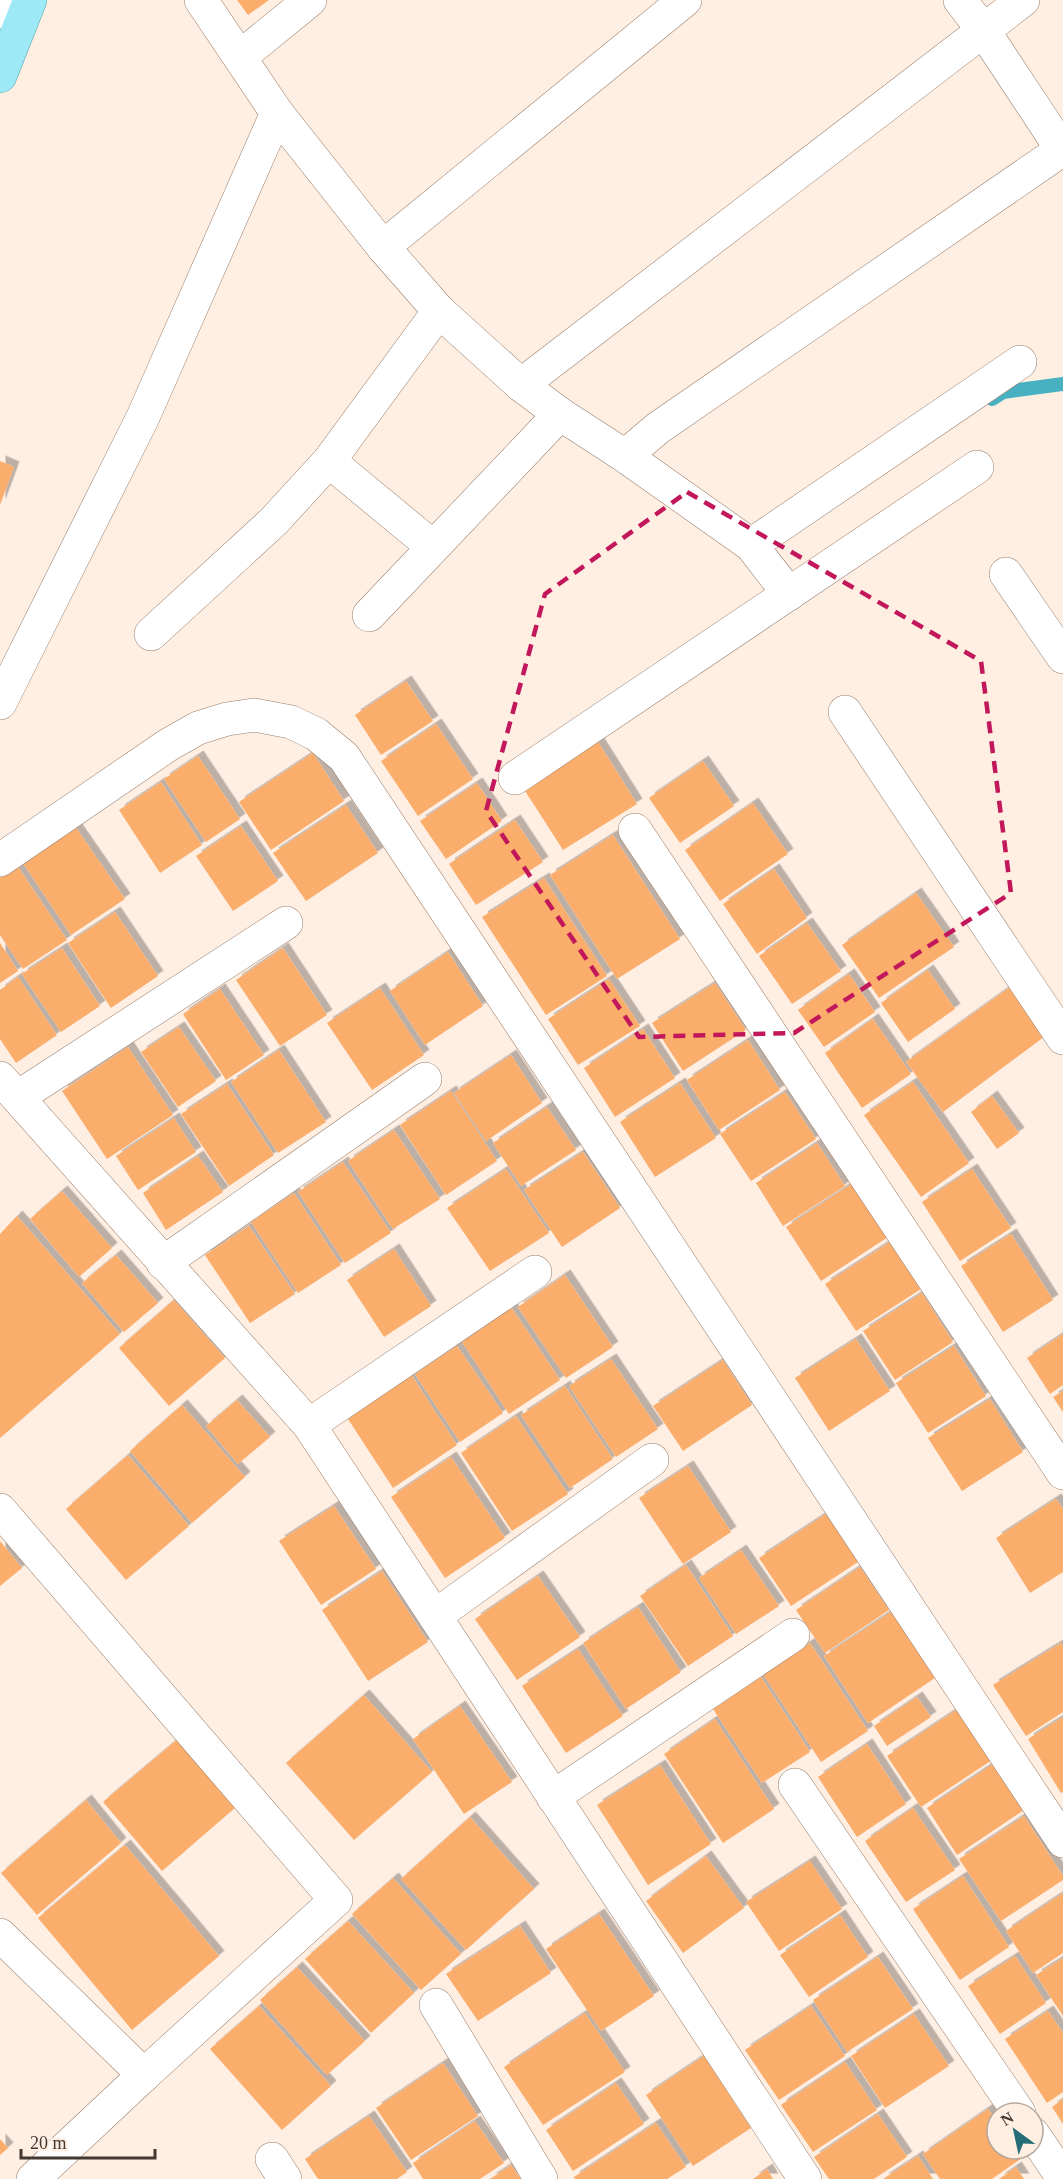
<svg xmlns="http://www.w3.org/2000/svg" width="1063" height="2179" font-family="Georgia,serif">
<defs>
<filter id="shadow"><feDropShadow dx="5.5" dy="-5.5" stdDeviation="0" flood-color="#0004"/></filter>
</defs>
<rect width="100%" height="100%" fill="#ffeee2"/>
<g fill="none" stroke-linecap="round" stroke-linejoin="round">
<!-- stream -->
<path stroke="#47b1c2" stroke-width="14" d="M992,399L1003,392L1063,384"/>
</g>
<!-- building -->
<g fill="#fbad6c" filter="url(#shadow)">
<path d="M237,0H269L248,15Z"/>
<path d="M0,461L14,467L0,505Z"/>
<path d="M406,681L433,721L381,755L355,715Z"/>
<path d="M436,724L473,779L418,816L381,761Z"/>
<path d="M595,737L637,804L563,850L520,783Z"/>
<path d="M313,753L344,801L271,850L239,802Z"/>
<path d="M198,756L240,819L206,842L164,779Z"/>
<path d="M703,761L734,806L680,843L649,798Z"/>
<path d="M161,782L202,845L160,873L119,810Z"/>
<path d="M477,783L502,821L446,859L420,821Z"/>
<path d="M753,803L788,854L720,901L685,850Z"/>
<path d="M346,805L378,853L306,901L273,853Z"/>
<path d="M515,820L543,862L476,905L449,864Z"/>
<path d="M72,822L125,899L71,935L19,857Z"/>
<path d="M241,826L278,881L233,911L196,856Z"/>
<path d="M613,835L680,939L617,979L550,875Z"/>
<path d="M16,864L67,940L23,969L0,935V875Z"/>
<path d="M774,869L807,918L757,954L723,904Z"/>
<path d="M544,878L607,976L546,1015L482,917Z"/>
<path d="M916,893L954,947L879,998L842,945Z"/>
<path d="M115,912L158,976L111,1008L68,943Z"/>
<path d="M807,923L841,971L792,1004L759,956Z"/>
<path d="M0,943L18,971L0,983Z"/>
<path d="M62,948L100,1006L61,1032L22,974Z"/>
<path d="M283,948L327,1015L280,1046L236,980Z"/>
<path d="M448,952L483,1006L425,1045L390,991Z"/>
<path d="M928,970L955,1009L908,1042L881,1003Z"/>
<path d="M849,974L875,1012L824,1047L798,1010Z"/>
<path d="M18,977L57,1035L16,1063L0,1039V990Z"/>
<path d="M609,979L640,1026L578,1065L548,1019Z"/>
<path d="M715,983L746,1030L683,1071L652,1023Z"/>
<path d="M1013,985L1048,1034L943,1112L906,1062Z"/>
<path d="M380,988L424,1055L372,1090L327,1023Z"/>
<path d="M220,989L264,1055L226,1080L183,1014Z"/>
<path d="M873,1019L911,1074L862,1108L825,1053Z"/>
<path d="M179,1027L216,1081L178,1107L141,1052Z"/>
<path d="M643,1029L675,1078L615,1117L584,1068Z"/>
<path d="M748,1040L780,1090L719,1130L687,1080Z"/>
<path d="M128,1047L173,1115L107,1159L62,1091Z"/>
<path d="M279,1050L326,1122L278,1153L231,1082Z"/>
<path d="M511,1055L542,1103L486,1141L454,1093Z"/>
<path d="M913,1082L969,1163L921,1197L864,1115Z"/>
<path d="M680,1083L716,1138L655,1177L620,1122Z"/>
<path d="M227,1084L274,1155L229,1186L181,1114Z"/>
<path d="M451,1091L497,1161L446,1195L400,1125Z"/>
<path d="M785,1092L816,1139L751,1181L720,1134Z"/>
<path d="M992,1096L1019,1133L997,1149L971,1112Z"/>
<path d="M547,1107L576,1150L521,1186L493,1143Z"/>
<path d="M174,1118L196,1152L138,1190L116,1156Z"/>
<path d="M394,1130L440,1199L393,1229L348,1161Z"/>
<path d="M817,1143L845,1186L783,1226L756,1183Z"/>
<path d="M583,1152L620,1208L562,1247L524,1190Z"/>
<path d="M198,1156L223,1192L166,1230L143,1193Z"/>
<path d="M343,1162L391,1233L345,1263L298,1192Z"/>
<path d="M506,1169L549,1233L490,1271L447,1208Z"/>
<path d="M972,1169L1011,1228L960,1261L922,1202Z"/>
<path d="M853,1183L888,1237L821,1281L786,1227Z"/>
<path d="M62,1191L112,1248L79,1277L30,1219Z"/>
<path d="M294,1193L341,1265L298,1293L251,1222Z"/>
<path d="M17,1216L120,1334L0,1438V1234Z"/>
<path d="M249,1226L295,1294L250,1323L205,1255Z"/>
<path d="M1011,1234L1053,1300L1003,1332L961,1266Z"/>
<path d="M890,1242L921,1289L856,1331L825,1284Z"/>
<path d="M394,1249L431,1306L384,1337L347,1280Z"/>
<path d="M116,1255L158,1303L124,1332L82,1283Z"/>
<path d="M565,1275L613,1347L566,1378L518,1307Z"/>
<path d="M922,1293L953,1342L895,1380L863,1331Z"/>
<path d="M174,1300L225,1358L169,1406L119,1348Z"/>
<path d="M511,1307L560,1380L509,1414L461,1340Z"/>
<path d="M1063,1334V1385L1050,1394L1027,1358Z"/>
<path d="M856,1339L890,1391L829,1431L795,1378Z"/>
<path d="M457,1346L503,1413L460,1442L415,1374Z"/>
<path d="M954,1346L986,1396L928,1433L896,1383Z"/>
<path d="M611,1359L658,1429L616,1457L569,1386Z"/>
<path d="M723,1360L752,1405L683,1451L653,1406Z"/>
<path d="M410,1373L457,1445L393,1488L346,1416Z"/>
<path d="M565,1386L613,1459L570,1488L521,1415Z"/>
<path d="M1063,1391V1412L1053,1397Z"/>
<path d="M990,1399L1023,1452L962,1491L928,1438Z"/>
<path d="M237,1400L270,1437L238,1464L206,1426Z"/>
<path d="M182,1405L245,1477L192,1523L130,1451Z"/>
<path d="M516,1416L568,1494L512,1531L461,1453Z"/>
<path d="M128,1455L189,1526L126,1580L66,1509Z"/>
<path d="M451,1457L505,1538L445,1578L391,1497Z"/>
<path d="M688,1466L731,1532L683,1564L639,1498Z"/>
<path d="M1056,1499L1063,1509V1572L1030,1593L996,1538Z"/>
<path d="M334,1506L376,1569L321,1605L279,1541Z"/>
<path d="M826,1514L858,1562L791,1606L759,1558Z"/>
<path d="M0,1541L22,1568L0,1586Z"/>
<path d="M741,1550L779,1606L736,1634L699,1578Z"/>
<path d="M686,1565L733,1636L688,1666L640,1596Z"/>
<path d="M860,1567L889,1610L825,1653L796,1610Z"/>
<path d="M382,1571L428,1642L368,1681L322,1610Z"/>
<path d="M538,1576L580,1637L517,1680L475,1619Z"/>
<path d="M638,1607L681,1672L626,1709L583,1643Z"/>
<path d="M891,1612L935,1678L868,1723L824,1656Z"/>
<path d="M810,1643L868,1731L821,1762L763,1674Z"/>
<path d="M1061,1643L1063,1646V1712L1026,1736L993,1685Z"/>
<path d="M578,1649L623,1716L566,1753L522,1686Z"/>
<path d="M761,1677L810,1752L762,1783L713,1709Z"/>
<path d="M364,1695L432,1772L354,1840L286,1763Z"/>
<path d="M917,1697L931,1717L887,1746L874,1726Z"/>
<path d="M460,1706L512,1782L464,1814L413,1739Z"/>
<path d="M958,1709L992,1760L921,1807L887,1756Z"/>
<path d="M1063,1717V1792L1061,1793L1028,1739Z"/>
<path d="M715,1719L774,1809L723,1843L664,1754Z"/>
<path d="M178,1739L236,1807L162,1871L103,1802Z"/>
<path d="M867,1744L906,1804L857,1837L818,1777Z"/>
<path d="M993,1764L1024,1810L957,1855L927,1808Z"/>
<path d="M660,1765L711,1844L648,1885L597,1805Z"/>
<path d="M86,1800L121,1843L37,1915L1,1873Z"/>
<path d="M913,1808L955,1870L906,1902L865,1841Z"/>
<path d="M1024,1816L1063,1876V1880L1001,1921L959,1859Z"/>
<path d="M470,1817L534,1889L466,1950L401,1879Z"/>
<path d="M125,1845L219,1956L132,2030L38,1918Z"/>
<path d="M706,1856L744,1908L683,1953L646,1901Z"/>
<path d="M810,1861L842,1909L779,1951L746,1902Z"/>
<path d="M963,1876L1009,1947L960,1980L913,1909Z"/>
<path d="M393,1878L461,1954L421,1990L352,1914Z"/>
<path d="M1063,1893V1953L1033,1973L1006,1931Z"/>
<path d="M599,1914L654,1996L601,2031L546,1949Z"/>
<path d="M840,1915L868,1957L809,1997L780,1955Z"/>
<path d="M348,1921L414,1993L371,2033L305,1959Z"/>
<path d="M520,1926L551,1973L478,2021L446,1974Z"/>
<path d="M1015,1956L1046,2003L1000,2034L968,1986Z"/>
<path d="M878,1957L913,2009L847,2052L813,2000Z"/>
<path d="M1063,1958V2016L1036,1975Z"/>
<path d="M297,1967L365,2041L327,2075L260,2000Z"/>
<path d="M259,2006L331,2086L282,2130L210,2049Z"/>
<path d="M811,2006L845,2056L779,2100L745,2050Z"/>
<path d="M1048,2011L1063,2033V2092L1047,2103L1005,2039Z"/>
<path d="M585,2013L625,2072L543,2125L504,2067Z"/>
<path d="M914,2014L949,2066L885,2108L851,2056Z"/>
<path d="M704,2056L751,2128L693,2166L646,2095Z"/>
<path d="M845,2062L877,2110L813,2152L781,2105Z"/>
<path d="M443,2063L478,2116L411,2160L376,2108Z"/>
<path d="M616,2083L644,2124L573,2171L546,2130Z"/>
<path d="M1063,2099V2124L1052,2107Z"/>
<path d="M988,2109L997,2122V2149H1016L1022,2158L992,2179H940L923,2154Z"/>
<path d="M878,2114L907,2157L874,2179H829L814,2157Z"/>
<path d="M369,2116L407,2172L397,2179H318L305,2159Z"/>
<path d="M475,2121L504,2163L480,2179H423L413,2163Z"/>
<path d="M656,2123L686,2167L667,2179H575L574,2177Z"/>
<path d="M0,2139L8,2148L0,2155Z"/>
<path d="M918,2156L933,2179H883Z"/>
<path d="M511,2165L521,2179H490Z"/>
<path d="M1016,2167L1024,2179H999Z"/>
<path d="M767,2169L773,2179H753Z"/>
</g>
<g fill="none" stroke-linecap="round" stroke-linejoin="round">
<!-- minor casing -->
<g stroke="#977e6c" stroke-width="34">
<g id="minor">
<path d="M201,0L277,113L383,247L439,311L521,385L560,414L625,456L751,545L789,594"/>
<path d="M960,0L983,30L1063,151"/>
<path d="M0,12L28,0"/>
<path d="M240,57L310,0"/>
<path d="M383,247L685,0"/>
<path d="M521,385L1023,0"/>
<path d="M625,456L658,428L1063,149"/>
<path d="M329,461L433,547"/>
<path d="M751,545L1020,362"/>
<path d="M1006,574L1063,657"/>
<path d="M369,615L560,414"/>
<path d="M151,634L274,521L329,461L439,311"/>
<path d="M0,703L143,417L277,113"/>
<path d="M845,712L1063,1038"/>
<path d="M515,778L977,467"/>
<path d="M635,830L1063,1473"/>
<path d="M0,860L168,745L198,728L227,719L254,715L291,722L316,734L344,757L1063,1841"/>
<path d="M0,1078L309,1425L805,2179"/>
<path d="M18,1097L286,923"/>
<path d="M163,1263L425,1079"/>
<path d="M309,1425L535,1272"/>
<path d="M0,1510L336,1900L144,2075"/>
<path d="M435,1616L652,1460"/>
<path d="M795,1785L1019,2113"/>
<path d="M553,1797L793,1635"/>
<path d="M0,1935L144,2075L33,2179"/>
<path d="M436,2005L541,2179"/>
<path d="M1033,2134L1063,2178"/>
<path d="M272,2159L285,2179"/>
</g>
</g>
<!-- major casing -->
<g stroke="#53a2ac" stroke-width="34">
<path id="major" d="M0,76L30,0"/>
</g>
<!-- minor -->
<use href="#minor" stroke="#fff" stroke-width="33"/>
<!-- major -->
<use href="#major" stroke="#9de9f5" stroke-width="33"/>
</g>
<!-- marked area -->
<path fill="none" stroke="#c2185b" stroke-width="4.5" stroke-dasharray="12 8" stroke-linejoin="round" d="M687,492L981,661L1011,893L794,1033L639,1037L486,811L545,594Z"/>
<!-- north arrow -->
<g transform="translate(1015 2131) rotate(327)"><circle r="28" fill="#ffeee2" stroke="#b4a69b" stroke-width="1.5"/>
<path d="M0-4.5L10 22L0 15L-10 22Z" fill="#256d79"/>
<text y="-9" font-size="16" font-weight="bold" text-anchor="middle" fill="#443931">N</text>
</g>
<!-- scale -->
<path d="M21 2149v9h134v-9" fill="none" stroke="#443931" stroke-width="3"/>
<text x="30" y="2149" font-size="18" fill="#443931" stroke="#ffeee2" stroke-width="4.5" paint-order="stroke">20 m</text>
</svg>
